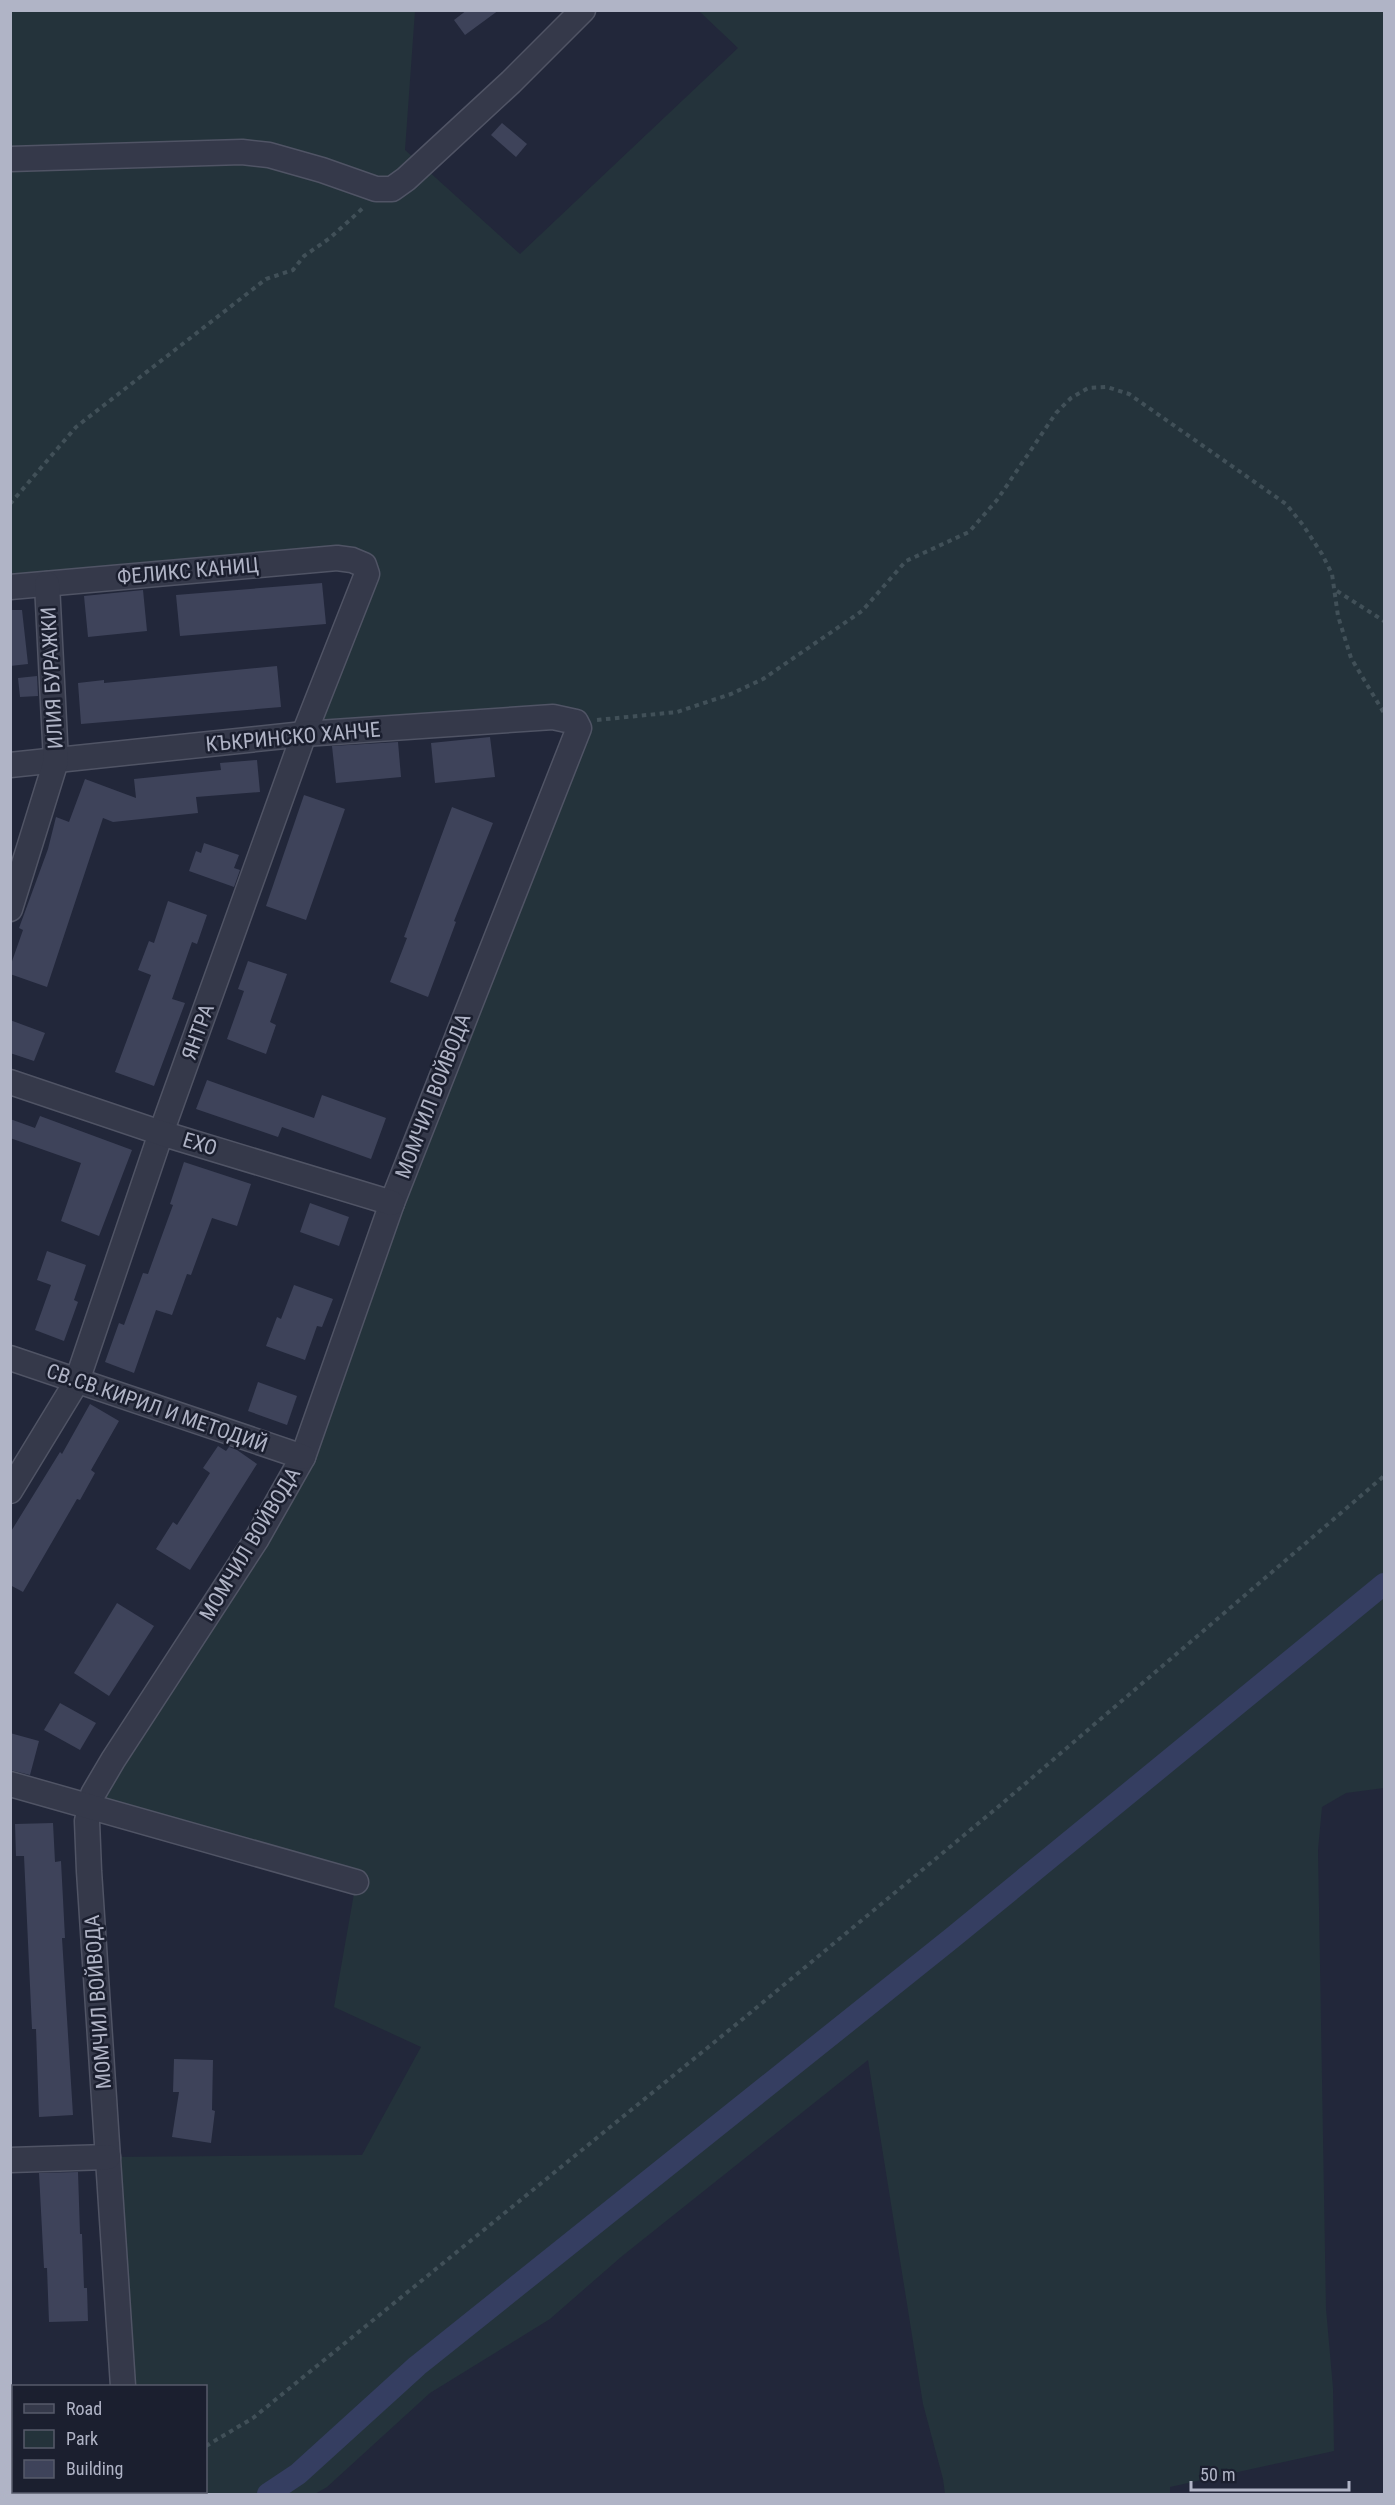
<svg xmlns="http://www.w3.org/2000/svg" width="1395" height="2505" font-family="'Roboto Condensed',sans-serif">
<rect width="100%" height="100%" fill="#22273a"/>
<!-- green -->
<path fill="#24333b" d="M11,11H415L405,150L520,254L738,48L699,11H1384V1788L1346,1793L1322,1807L1318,1850L1326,2309L1333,2388L1334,2451L1170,2487V2494H945L943,2479L923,2404L868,2060L621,2257L550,2319L430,2393L327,2487L315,2494H124L125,2492H206V2386H123L108,2157L362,2155L421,2047L334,2007L356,1882L89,1806L281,1498L579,728L304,734L364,565L11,587Z"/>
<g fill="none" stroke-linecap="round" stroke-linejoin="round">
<!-- canal -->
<path stroke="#353e61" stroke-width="22" d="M268,2494L298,2474L417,2366L952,1938L1384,1584"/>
</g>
<!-- building -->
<g fill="#3e435a">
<path d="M467,10H499L465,35L454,20Z"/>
<path d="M502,123L527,144L516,157L491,135Z"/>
<path d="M322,583L326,624L180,636L176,595Z"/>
<path d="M143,590L147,631L88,637L84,596Z"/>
<path d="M10,610H22L28,664L10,666Z"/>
<path d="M277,666L281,707L81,724L78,683L104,680V683Z"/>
<path d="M37,676L38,696L20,697L18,678Z"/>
<path d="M490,737L495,777L435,783L431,743Z"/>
<path d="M398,742L401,777L336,783L332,746Z"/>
<path d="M257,760L260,792L196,797L198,813L113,822L103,818L47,987L10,974V967L23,930L19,928L48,849L56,817L69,822L85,779L136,798L134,779L221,770L220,763Z"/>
<path d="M304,795L345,809L306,920L266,906Z"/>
<path d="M452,807L493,823L454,921L456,922L428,997L390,982L407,938L404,937Z"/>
<path d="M204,843L239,855L234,868L240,870L234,887L189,871L196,851L201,853Z"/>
<path d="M168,901L207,915L197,944L192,942L172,999L185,1003L154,1086L115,1072L151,975L138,970L149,941L154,943Z"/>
<path d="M248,961L287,974L270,1022L276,1025L266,1054L227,1039L244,991L238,989Z"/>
<path d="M10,1020L45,1033L34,1061L10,1053Z"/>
<path d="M207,1080L314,1118L322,1095L386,1118L371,1159L282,1127L278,1137L196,1109Z"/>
<path d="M40,1116L132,1150L99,1236L61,1221L81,1163L10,1138V1119L35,1128Z"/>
<path d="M184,1162L251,1184L237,1226L212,1218L191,1275L187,1274L172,1315L156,1310L134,1373L105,1362L119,1323L124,1325L143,1273L148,1274L173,1205L170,1204Z"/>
<path d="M310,1203L349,1217L339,1246L300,1232Z"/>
<path d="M47,1251L86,1265L74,1300L78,1302L64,1341L35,1330L51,1285L37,1280Z"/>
<path d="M294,1285L333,1299L322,1327L317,1326L305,1360L266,1346L277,1317L281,1319Z"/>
<path d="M258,1382L297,1396L287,1425L248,1411Z"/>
<path d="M90,1404L119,1421L91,1470L95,1473L80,1500L77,1499L23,1592L10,1585V1533L60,1452L62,1454Z"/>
<path d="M218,1446L226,1451L229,1447L237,1450L257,1464L190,1570L156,1549L173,1522L177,1525L210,1473L203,1468Z"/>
<path d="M117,1603L154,1626L109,1696L74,1673Z"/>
<path d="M60,1703L96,1723L80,1750L44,1730Z"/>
<path d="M10,1733L39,1741L30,1775L10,1770Z"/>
<path d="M53,1823L55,1862L61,1861L65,1938H62L73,2115L39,2117L36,2029H32L24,1856H16L15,1824Z"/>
<path d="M174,2059L213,2060L212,2110L215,2111L211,2143L172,2137L179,2092H173Z"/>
<path d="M78,2172L80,2234H82L84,2288H87L88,2321L49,2322L47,2268H44L39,2173Z"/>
</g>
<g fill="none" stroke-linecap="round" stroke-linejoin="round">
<!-- minor casing -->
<g stroke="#505465" stroke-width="27">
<g id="minor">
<path d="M10,159L242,152L269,155L322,170L376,189H392L406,179L511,82L583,10"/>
<path d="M10,587L337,558L352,560L364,565L367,574L304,734L161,1133L77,1381L10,1491"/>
<path d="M10,765L304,734L553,717L576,722L579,728L392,1203L303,1457L256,1540L113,1760L93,1794L87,1821L89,1871L123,2386"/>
<path d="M10,909L56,761L47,584"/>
<path d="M10,1082L161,1133L392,1203"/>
<path d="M10,1358L303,1457"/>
<path d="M10,1784L356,1882"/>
<path d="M10,2160L108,2157"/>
<path d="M124,2494L125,2492"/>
</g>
</g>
<!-- path -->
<g stroke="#415058" stroke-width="4" stroke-dasharray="4.5 4.5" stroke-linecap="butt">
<path d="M10,504L76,427L266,279L293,270L304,256L330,238L363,208"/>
<path d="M1337,591L1384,621"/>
<path d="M597,720L677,712L731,694L763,679L862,611L906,561L969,532L997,500L1056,413L1071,398L1088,388L1107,387L1129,394L1286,504L1303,525L1322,554L1332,574L1338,616L1351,658L1384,713"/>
<path d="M206,2446L253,2418L744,2018L998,1807L1384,1476"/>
</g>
<!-- minor -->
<use href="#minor" stroke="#35394a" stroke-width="24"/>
</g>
<g text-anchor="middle" stroke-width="5" stroke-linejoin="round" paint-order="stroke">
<!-- street labels -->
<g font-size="21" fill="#b0b4c6" stroke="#1b1f2f">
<text transform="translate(188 571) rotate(-5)" y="7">ФЕЛИКС КАНИЦ</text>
<text transform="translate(52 678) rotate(-93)" y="7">ИЛИЯ БУРАЖКИ</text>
<text transform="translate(293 737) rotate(-5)" y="7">КЪКРИНСКО ХАНЧЕ</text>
<text transform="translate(198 1032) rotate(-70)" y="7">ЯНТРА</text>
<text transform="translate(433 1096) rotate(-69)" y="7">МОМЧИЛ ВОЙВОДА</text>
<text transform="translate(200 1144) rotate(17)" y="7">ЕХО</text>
<text transform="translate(157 1408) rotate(19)" y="7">СВ.СВ.КИРИЛ И МЕТОДИЙ</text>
<text transform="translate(250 1544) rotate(-59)" y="7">МОМЧИЛ ВОЙВОДА</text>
<text transform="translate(98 2002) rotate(-94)" y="7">МОМЧИЛ ВОЙВОДА</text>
</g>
</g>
<!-- border -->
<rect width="1395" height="2505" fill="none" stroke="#b0b4c6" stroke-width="24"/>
<!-- legend -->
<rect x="12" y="2385" width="195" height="108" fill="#1b1f2f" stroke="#575b6b" stroke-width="1.5"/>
<rect x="24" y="2404" width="30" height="9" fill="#35394a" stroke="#575b6b" stroke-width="1.5"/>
<text x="66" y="2415" font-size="18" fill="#b0b4c6">Road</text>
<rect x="24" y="2430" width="30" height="18" fill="#24333b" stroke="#575b6b" stroke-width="1.5"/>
<text x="66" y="2445" font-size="18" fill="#b0b4c6">Park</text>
<rect x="24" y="2460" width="30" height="18" fill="#3e435a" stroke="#575b6b" stroke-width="1.5"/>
<text x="66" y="2475" font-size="18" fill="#b0b4c6">Building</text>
<!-- scale -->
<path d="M1191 2481v9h158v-9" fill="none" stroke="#b0b4c6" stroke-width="3"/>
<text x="1200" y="2481" font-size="18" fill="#b0b4c6" stroke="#1b1f2f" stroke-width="4.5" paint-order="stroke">50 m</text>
</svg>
